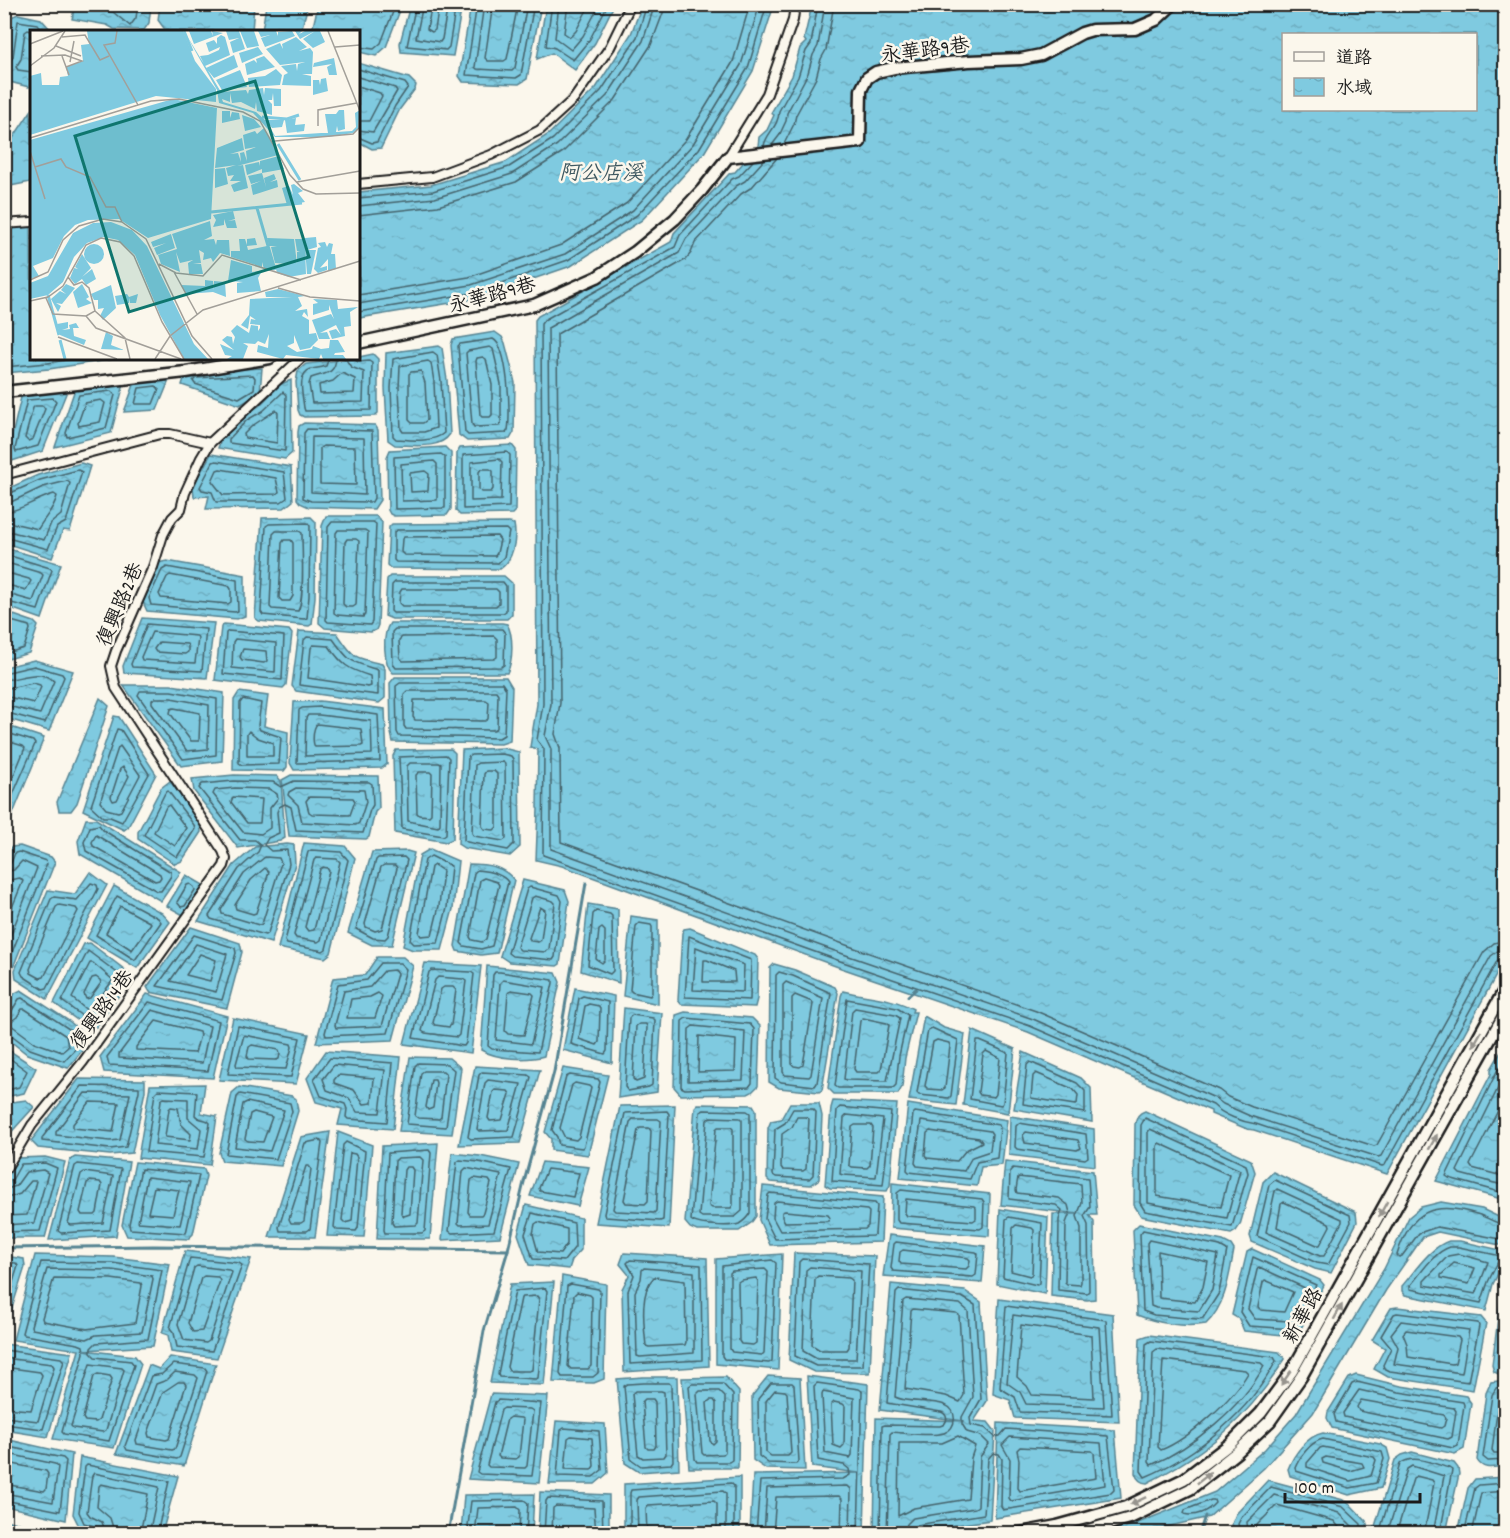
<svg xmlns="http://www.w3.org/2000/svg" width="1510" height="1538" font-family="Dekko,'LXGW WenKai TC',sans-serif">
<defs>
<pattern id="water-ripples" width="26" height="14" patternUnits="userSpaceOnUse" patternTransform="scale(1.5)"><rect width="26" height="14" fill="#7fcae0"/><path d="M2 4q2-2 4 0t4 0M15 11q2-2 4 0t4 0" fill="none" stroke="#6dadc0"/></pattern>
</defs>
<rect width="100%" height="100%" fill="#fbf7ec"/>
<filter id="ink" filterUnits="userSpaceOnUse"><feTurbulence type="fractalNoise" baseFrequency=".0167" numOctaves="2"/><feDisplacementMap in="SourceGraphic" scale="12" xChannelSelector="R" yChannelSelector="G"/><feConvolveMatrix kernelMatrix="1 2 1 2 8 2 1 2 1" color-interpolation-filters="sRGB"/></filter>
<g filter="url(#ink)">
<!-- water -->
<g fill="url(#water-ripples)" stroke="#578492" stroke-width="1.5" fill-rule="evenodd">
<path d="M75,5V4L151,5L149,23L144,30L114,29L107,25L72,19Z"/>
<path d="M160,5H254L252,31H166L158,20Z"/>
<path d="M266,5H308L301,31H262Z"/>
<path d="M318,5V4L402,5L386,47L376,56L359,52L358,32L312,31Z"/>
<path d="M410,5H462L453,56L401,52L400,43Z"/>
<path d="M471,5H541L527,79L519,84L463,82L459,76Z"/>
<path d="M546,5H614L595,43L575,70L552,53L537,59Z"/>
<path d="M642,5H774L753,71L704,153L642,220L571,266L475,299L359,318V192L431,185L506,162L549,134L596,88L631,34Z"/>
<path d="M812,5H1505V959L1387,1174L1254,1130L1247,1129L1211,1114V1111L1028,1032L841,968L562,866L536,860L538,809L537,808L538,749L530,747L537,704L535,320L538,316L671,242L674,233L730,173L735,172L758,146L759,137L767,130L774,115L771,113L792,76L800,48L806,42L804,39ZM1284,34H1476V110H1284Z"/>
<path d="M18,14L41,19L52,31L32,32L31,83L29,87L10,82L5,77L11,37V17Z"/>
<path d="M358,63L409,78L416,85L415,89L400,109L381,148L372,149L359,142Z"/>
<path d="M31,111V182L5,187V150Z"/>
<path d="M31,223L32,358L114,359L49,369L5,373L4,227Z"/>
<path d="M495,332L502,337L505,343L512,370L515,383L514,432L510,439L467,441L459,435L451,345L453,339Z"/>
<path d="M439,346L442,348L447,380L450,434C440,450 412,445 395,445L388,440L385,388L386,353Z"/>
<path d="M373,354L378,359V413L375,416L304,417L300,415L298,410L296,382L298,371L306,364L358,358L359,357Z"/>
<path d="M262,368L260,393L240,405L182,385L186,372Z"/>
<path d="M170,378L157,410L124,412L135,382Z"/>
<path d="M291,380L292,453L285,459L218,448L222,437L244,415L259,406L281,384Z"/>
<path d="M124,384L111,433L55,447L75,389Z"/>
<path d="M67,391L43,451L12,461L8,453L22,393Z"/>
<path d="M304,423L375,425L378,430L380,500L374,509L309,507L300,503L297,499L298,432L299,426Z"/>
<path d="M512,445L516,450L515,511L512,514L460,515L456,511L457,453L460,448Z"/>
<path d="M445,447L451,453V509L447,515L394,516L390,514L388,510L387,457L390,450Z"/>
<path d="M211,454L291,467L293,501L284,508L206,509L209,496L194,497L193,486Z"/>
<path d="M81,463L90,466L70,531L63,530L52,558L5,543L4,496L7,489L38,475Z"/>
<path d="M326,516H376L382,522L378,625L376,630L371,632L325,628L319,623L322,526Z"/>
<path d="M311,517L316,522L315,597L312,624L309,626L259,621L255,618L262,518Z"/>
<path d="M509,523L514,524C517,539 513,561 500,569L390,568L387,565L389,527L392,524Z"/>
<path d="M5,548L61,564L42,619L5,606Z"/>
<path d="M167,561L245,575V616L237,619L147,611L142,600L158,563Z"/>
<path d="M390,576H504L512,583V614L507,619H392L385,616L387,579Z"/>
<path d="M5,612L34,622L38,626L29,653L5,660Z"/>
<path d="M142,618L214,623L207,678L124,673L123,666Z"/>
<path d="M390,623H502L507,624C514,636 513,661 507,673H393C383,664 382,634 390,623Z"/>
<path d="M224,624L289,630L292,634L286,685L283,688L215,680L221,627Z"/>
<path d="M299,631L337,633C354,658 352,657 382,664L385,669V698L379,703L296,691L292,686Z"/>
<path d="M34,660L73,671L49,731L5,718V667Z"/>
<path d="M395,677H506L512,687L510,741L501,744L393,742L391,733L390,683Z"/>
<path d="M123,685H171L224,693L222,761L181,766Z"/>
<path d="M239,692L268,696L264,726L288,732L287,767L284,771L233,770L234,700Z"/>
<path d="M100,698L109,706L77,803L71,811H59L57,802Z"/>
<path d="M320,701L385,709L387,764L382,768L294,770L290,763L294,702Z"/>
<path d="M114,716L119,717L156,774L128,827L124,830L83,810Z"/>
<path d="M5,725L44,738L10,821H5Z"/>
<path d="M503,748L519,752L520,847L510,856L464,848L458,844L462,750Z"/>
<path d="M451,749L455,753L453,839L446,842L395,833L393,756L396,750Z"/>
<path d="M234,775L277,776L281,781L285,838L280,841L238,848L194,791L192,779Z"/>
<path d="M291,775L378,776L379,808L375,812L369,837L366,839L289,836L282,780Z"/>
<path d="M170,781L200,823L201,832L182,861L175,864L138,839V832L161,788Z"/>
<path d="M86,819H96L181,872L161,901L80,854L78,841Z"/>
<path d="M304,843L345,846L355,858L331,953L325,958L278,948Z"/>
<path d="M287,844L294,845L295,864L271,943L198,921L234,865L255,847Z"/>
<path d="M20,846L51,857L55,862L12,970L5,975L4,867L11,847Z"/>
<path d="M430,849L458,861L453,909L442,950H413L403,946L420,855Z"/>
<path d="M407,851L414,853L392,945H372L348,933L372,852Z"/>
<path d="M469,864C487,864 503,866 514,880L497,953L481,955L457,951L455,946Z"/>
<path d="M90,872L107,885L47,999L16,979L15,970L48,890L75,894Z"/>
<path d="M186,875L205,886L185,916L167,906Z"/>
<path d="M523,880L565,890L569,901L560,964L557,966L509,962L500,956Z"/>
<path d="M114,886L162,913L170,922L137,968L87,938Z"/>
<path d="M588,904L618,909L619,983L581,971Z"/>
<path d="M631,916L658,920V1004L623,996Z"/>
<path d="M191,927L240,943L242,952L227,1008L150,992L147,987Z"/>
<path d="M690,928L755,955L758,959L757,999L755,1007L681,1004L678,1000L682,933L684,929Z"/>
<path d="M90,943L129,973L130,980L96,1027L88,1028L54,1003L84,944Z"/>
<path d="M377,957H403L413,966L393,1040L316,1043L333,978L365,975Z"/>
<path d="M425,963L481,966L471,1053L404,1044Z"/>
<path d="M774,964L795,970L835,987L838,993L822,1090L819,1092L779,1088L769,1082L770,968Z"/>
<path d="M487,966L556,973L560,982L544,1056C526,1061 497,1059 481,1050Z"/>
<path d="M575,988L614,996L612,1063L563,1050Z"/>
<path d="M21,990L69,1021L82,1032L80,1042L84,1048L68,1068L27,1054L5,1037V1013L15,993Z"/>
<path d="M843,991C866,997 892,997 913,1009L912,1012H916L905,1058L902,1087L898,1094H834L828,1088L841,996Z"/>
<path d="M147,994L227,1016L213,1078L104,1072L100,1057Z"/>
<path d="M624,1008L662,1013L657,1092L618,1098Z"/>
<path d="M685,1012L752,1018L760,1026L758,1086L752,1092L748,1094L681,1095L674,1087L676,1015Z"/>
<path d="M924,1016L944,1028L965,1034L956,1105L909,1100Z"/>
<path d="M233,1018L309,1034L296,1084L219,1080Z"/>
<path d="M972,1030L1015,1049L1008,1113L963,1105Z"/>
<path d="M1505,1045V1200L1436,1181L1491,1074V1069Z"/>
<path d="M4,1047L36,1068L24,1093L5,1097Z"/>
<path d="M326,1051L401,1057L393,1129L338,1125L342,1109L316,1102L307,1078Z"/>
<path d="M1023,1052L1081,1078L1091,1088L1092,1122L1014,1109Z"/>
<path d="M410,1057L449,1058L461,1068L452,1134L399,1131Z"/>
<path d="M475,1066L540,1070L520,1143L459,1145Z"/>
<path d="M563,1068L608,1075L588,1155L551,1150V1139L545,1132Z"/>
<path d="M79,1079L145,1080V1091L132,1153L110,1155L38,1148L31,1141Z"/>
<path d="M205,1084L201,1113L217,1116L210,1165L138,1158L150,1085Z"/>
<path d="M239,1087L292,1096L296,1099L298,1111L281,1166L222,1161L219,1153L232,1093Z"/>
<path d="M26,1100L34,1107L5,1139V1103Z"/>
<path d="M833,1101L897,1104L890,1185L887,1191L830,1188L825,1185L831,1108Z"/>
<path d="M790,1103H819L822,1116L819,1179L811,1185L770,1182L767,1179L768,1128L771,1121L781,1119Z"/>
<path d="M698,1104L753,1105L756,1110V1216L751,1223L739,1231H697L690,1228L685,1222L695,1107Z"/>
<path d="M908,1104L1007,1120L1002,1165L981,1167L977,1186L900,1178Z"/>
<path d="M675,1105L669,1228L596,1223L620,1106Z"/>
<path d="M1145,1111L1251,1160L1255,1172L1240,1225L1236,1231L1231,1234L1141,1216L1134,1205L1135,1124C1137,1117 1138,1113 1145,1111Z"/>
<path d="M1010,1116L1094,1129L1095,1166L1009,1155Z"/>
<path d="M330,1132L315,1237H269L301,1137Z"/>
<path d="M338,1132L372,1145L364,1237L327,1236Z"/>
<path d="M438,1143L430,1239H377L382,1146Z"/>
<path d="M452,1153L480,1156L519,1164L500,1237L442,1240Z"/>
<path d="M45,1157L65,1162L45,1238H5V1181L17,1158Z"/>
<path d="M75,1157L129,1162L116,1236L49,1240L70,1160Z"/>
<path d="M1005,1161L1093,1171L1097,1215H1089L1094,1222L1095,1299L1087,1300L1051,1296L1053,1214H1079L1001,1205Z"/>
<path d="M135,1162L204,1169L206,1176L193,1234L188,1239L127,1236L122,1225Z"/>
<path d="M542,1162L589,1167L578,1206L530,1196Z"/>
<path d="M1273,1172L1356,1212L1357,1222L1331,1273L1315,1269L1252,1242L1250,1236L1263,1182Z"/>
<path d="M892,1183L990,1194L989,1236L891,1228Z"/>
<path d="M763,1186L883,1197L881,1242L770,1245L759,1220Z"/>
<path d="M1441,1202L1482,1209L1505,1220V1246L1438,1232L1423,1237L1386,1290L1313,1413L1264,1468L1209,1517L1140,1533L1092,1534L1133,1525L1215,1492L1265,1449L1296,1414L1384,1269L1409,1217L1421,1207Z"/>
<path d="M526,1205L581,1218V1250L572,1260L569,1269L529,1265L518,1234Z"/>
<path d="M1000,1209L1048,1217L1045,1294L997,1284Z"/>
<path d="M1139,1224L1223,1241L1231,1245L1234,1250C1229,1276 1226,1305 1206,1324C1184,1328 1157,1323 1137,1315L1133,1230Z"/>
<path d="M889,1235L985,1246L982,1283L883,1276Z"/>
<path d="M1449,1241H1460L1505,1251V1260L1493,1284L1486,1311L1405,1295L1402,1291V1286C1415,1271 1430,1247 1449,1241Z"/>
<path d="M1252,1249L1320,1280L1324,1285L1298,1334L1294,1336L1244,1331L1239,1319L1232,1315L1247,1252Z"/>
<path d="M185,1251L251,1259L217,1358L171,1352L168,1335L162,1333Z"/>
<path d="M624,1253L707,1258L709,1366L624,1372L622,1289L629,1275L620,1264Z"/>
<path d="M794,1253L875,1256L870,1373L814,1372L789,1360Z"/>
<path d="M782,1254L778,1370L716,1364V1259Z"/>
<path d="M35,1255L113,1257L170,1264L153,1346L84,1350L135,1356L141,1364L114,1448L53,1439L79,1350L13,1340Z"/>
<path d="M5,1256L24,1259L25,1267L5,1330Z"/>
<path d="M562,1276L606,1284L604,1379L594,1383L553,1382Z"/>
<path d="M554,1282L544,1385L490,1383L510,1284Z"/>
<path d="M891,1284L965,1291L981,1302L987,1401L974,1421L988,1422L995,1431L990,1520L900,1533H874L876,1418L964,1421L880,1410Z"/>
<path d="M1505,1288V1375H1501L1494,1372L1492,1365L1500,1303Z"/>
<path d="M999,1299L1113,1314L1119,1422L1015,1418L1010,1400L993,1394Z"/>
<path d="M1397,1307L1481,1317L1486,1323L1473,1390L1388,1377L1374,1369L1385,1348L1372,1340L1391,1308Z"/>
<path d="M1149,1335L1279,1352L1285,1359C1247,1419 1210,1451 1147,1483C1140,1483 1137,1479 1135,1473L1140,1338Z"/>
<path d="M4,1344L72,1353L48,1437L5,1430Z"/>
<path d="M170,1357L216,1364L184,1466L116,1454L149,1365L159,1369Z"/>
<path d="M1356,1375L1401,1386L1466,1396L1471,1403L1464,1449L1455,1454L1332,1428L1327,1418L1328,1412L1349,1378Z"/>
<path d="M768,1376L800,1378L805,1470L766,1469L753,1460L752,1396Z"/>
<path d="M807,1376L868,1384L864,1533H750L753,1475L859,1473L812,1467Z"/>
<path d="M643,1377H677L679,1469L639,1472L625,1463L617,1379Z"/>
<path d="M726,1377L739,1392L738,1468H689L682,1378Z"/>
<path d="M1505,1380V1466C1494,1467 1483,1471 1477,1460L1486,1393L1491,1382Z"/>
<path d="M491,1394L548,1396L539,1483L468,1479Z"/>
<path d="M556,1421L605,1424L608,1473L595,1484H549Z"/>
<path d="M998,1423L1115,1430L1121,1498L995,1518Z"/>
<path d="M1323,1433L1380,1444L1387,1448L1390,1459L1381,1488L1349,1495L1290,1476L1288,1469C1294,1454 1307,1436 1323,1433Z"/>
<path d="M5,1439L72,1454L66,1520L5,1506Z"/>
<path d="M1412,1452L1454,1463L1458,1468L1459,1474L1446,1533H1373L1395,1460L1402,1455Z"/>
<path d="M80,1457L178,1476L162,1533H107L80,1528L73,1514Z"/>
<path d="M740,1477V1533H624V1484Z"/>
<path d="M1505,1477V1533H1458L1468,1488L1475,1479Z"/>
<path d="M1268,1480L1347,1501L1366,1521L1368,1527L1366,1533L1242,1534L1235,1532L1232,1524L1236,1514Z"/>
<path d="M540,1492L609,1495V1533H538Z"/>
<path d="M534,1494L532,1533H461L464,1495Z"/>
<path d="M4,1520H5L59,1533H5Z"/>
</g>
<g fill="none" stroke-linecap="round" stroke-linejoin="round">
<!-- shore -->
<g stroke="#44626a" stroke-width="1.5">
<path d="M88,4L90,8L113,12L130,26L136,18L138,4"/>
<path d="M416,4L407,46L446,50L449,47L456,4"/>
<path d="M423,4L416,38L440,42L442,39L448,4"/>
<path d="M432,4L427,29L432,32L435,30L439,4"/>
<path d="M477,4L466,75L516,78L521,75L534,4"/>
<path d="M484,4L475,67L477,69L512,71L515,68L527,4"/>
<path d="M493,4L485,58L488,61H504L507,59L518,4"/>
<path d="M552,4L546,46L555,48L573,60L590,39L608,4"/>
<path d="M559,4L555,38L571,50L583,36L600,4"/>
<path d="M568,4L564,33L570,37L576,31L590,4"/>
<path d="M358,47L374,49L381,43L396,4"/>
<path d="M4,62L10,61L13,57L18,21L37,24L44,32"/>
<path d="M358,69L405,83L408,87L395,106L377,142L372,143L358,137"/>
<path d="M32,72L18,70L16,67L21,59L25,32L28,30L34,32"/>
<path d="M358,77L395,88L397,91L373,132L358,130"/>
<path d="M358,86L380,93L382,96L369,121H358"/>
<path d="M784,144L794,124L796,115L816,78L821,59L826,50L834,4"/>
<path d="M772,145L779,136L786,121L787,113L808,73L813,55L818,46L825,4"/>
<path d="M764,146C766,133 779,127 779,111L798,77L806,51L811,44L818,4"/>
<path d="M777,158L752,187L741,194L695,243L691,253L685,260L557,334L560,703L555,734L560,748L561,842L849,946L1036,1011L1219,1090L1228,1097L1252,1107L1374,1146L1377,1145L1484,952L1494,943L1506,940"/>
<path d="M764,160L745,181L736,186L686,239L679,253L548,328L551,704L545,736L551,749V849L846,955L1033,1019L1215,1098L1223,1104L1250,1116L1378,1157L1381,1156L1491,956L1498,951L1506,950"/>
<path d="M753,161L739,176L732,179L680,235L675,247L544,320L541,324L543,704L537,740L544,749L543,855L843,962L1030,1026L1213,1105C1223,1115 1242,1122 1256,1124L1382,1166L1385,1165L1497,961L1506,957"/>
<path d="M358,198L433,191L509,167L553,139L601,91L637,37L647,4"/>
<path d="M358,206L435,198L512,174L557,145L607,96L643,41L655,4"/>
<path d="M358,215L438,206L516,182L563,152L615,100L651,45L663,13L664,4"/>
<path d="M358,295L469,277L561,245L627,203L686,139L733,62L750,4"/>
<path d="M358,304L471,285L565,254L633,210L693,144L741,65L760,4"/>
<path d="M358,312L473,293L568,260L637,215L699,149L748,68L767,4"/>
<path d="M493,339C508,346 511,413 508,430L506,433L468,435L465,432L458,346L460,344Z"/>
<path d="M490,347L493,349L501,384V423L499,426L474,427L472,424L466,353L468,351Z"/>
<path d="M433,352L437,355L441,381L444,433C433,443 410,440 396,439L393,436L391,388L393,359Z"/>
<path d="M483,357L486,359L492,385V415L490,417H482L480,415L476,361L477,358Z"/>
<path d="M329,358L326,366C321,368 316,368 311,369C296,374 303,397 304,408L305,411L371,410L372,363L369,361L358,362L353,358"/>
<path d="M336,358C335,376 323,373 311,378L309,384L312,403L363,402L364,372L351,367L345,358"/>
<path d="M428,361L431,363L434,382L436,428L424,432H403L401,429L399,388L400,366Z"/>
<path d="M4,367L48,363L78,358"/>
<path d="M421,371L425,383L427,420L423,423H412L409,420V374L411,372Z"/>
<path d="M342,373L355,379L354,393L320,394L319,385L333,381Z"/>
<path d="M253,375L255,378L254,389L239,398L195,384L193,381L196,378Z"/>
<path d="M156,386L159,389L153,404H135L139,388Z"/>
<path d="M111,391L115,395L106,428L67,437L66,433L79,395Z"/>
<path d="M283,392L286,395L285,451L229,443V439L247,420L263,411Z"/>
<path d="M53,398L56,401L38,446L16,452L15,449L27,400Z"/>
<path d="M101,400L105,403L100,422L79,426L78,423L85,403Z"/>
<path d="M35,406H43L45,409L33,439L28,441L25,438L33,408Z"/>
<path d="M276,410L278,413L277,443L245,438L244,434L252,426Z"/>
<path d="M307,429L372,431L374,498L372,502L311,501L303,498L304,433Z"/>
<path d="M312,437L364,438L365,495L311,492Z"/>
<path d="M323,446L355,447L356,485L320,484V448Z"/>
<path d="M507,452L510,455L509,507L463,509V455Z"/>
<path d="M441,454L445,457V508L395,509L394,457Z"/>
<path d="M499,459L502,462L501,500L471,501V462Z"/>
<path d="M216,461L284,472L287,498L281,502H216L212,492L202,490L200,487L213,462Z"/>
<path d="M434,461L437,464V500L402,501L401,464Z"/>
<path d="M220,469L276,478L279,492L276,494L223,495L212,481L217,470Z"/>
<path d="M481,469H490L493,471V489L491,492H482L479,490V472Z"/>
<path d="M425,471L429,474L428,491L411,492L410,473Z"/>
<path d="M4,496L40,480L78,470L82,472L66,522L57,527L48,549L4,537"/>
<path d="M4,503L11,502L43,487L67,481L70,483L61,515L51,523L44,540L4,530"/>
<path d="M4,512C22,511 37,498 54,494L57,496C54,509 45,517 38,529L4,521"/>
<path d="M332,522H373L376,524L372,622L370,625L328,622L326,620L328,527Z"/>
<path d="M308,523L310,526L309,596L307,618L304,619L263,615L261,612L266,526L269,524Z"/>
<path d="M506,529L509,532L504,557L498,563L396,562L394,560V532L397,530Z"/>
<path d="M338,530H365L368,532L365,614L363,617L337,615L334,613L336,533Z"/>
<path d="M276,531H299L302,533C302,550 305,599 298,611L272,609L270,607L273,534Z"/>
<path d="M497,536L500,540L497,553L495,556L404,555L401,552L402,539L404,537Z"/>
<path d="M347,539H356L359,541L356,605L353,607H346L343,604L345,542Z"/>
<path d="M284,540H291L293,543V596L290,601H282L279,598L282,543Z"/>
<path d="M4,554L50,568L52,570L38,610L4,601"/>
<path d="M4,562L41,573L43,575L33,601L4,593"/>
<path d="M167,567L237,580L238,611L235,612L151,605L149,598L162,570Z"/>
<path d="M4,572L29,579L31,581L26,590L4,584"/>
<path d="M170,575L229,586L231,589V602L228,604L161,598L159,594L167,577Z"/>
<path d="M395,582H503L506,586V611L503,613H393L391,611L392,585Z"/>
<path d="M402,589H496L499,592V603L496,606H402L399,603L400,592Z"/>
<path d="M4,619L29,626L30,629L24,648L4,654"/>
<path d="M147,624L206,629L202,671L132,667L131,664Z"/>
<path d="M395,629H502L505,633L504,665L501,667L396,668L393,664L392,632Z"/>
<path d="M228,631L284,636L282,680L223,674L226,633Z"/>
<path d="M152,632L197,636L198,638L195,663L142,660L141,657Z"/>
<path d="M494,636L497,639V657L494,659L403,661L400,658L399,640L402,637Z"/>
<path d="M307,637L333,639C350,663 350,661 378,670V695L299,685L304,640Z"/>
<path d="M235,639L276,643L275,672L232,668L233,642Z"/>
<path d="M159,642L187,644L188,646V652L185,654L156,652L154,649Z"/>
<path d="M313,645L329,646C342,665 348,669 370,676L371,686L368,687L308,678L311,648Z"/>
<path d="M243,649L266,651L267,661L264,663L242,660L240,657Z"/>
<path d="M4,673L34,666L62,674L64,677L45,723L4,712"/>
<path d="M4,680C21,679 39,668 54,681L40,714L4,705"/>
<path d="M400,683H502L506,689L504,735L499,738L399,736L397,732L396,686Z"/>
<path d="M4,689L33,683L40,685L41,687L34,703L4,696"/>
<path d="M140,691H171L217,699L216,755L183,759L138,695Z"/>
<path d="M407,691H496L498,694L497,728L494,730L406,729L404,726V694Z"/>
<path d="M155,698H171L209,705L208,749L187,751L152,703V700Z"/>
<path d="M243,699L261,703L258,725L260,730L281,737L279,764L242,765L239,763L240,703Z"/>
<path d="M414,700H486L489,702L488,719L485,721L415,720L413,717Z"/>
<path d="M320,707L378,715L380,761L297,763L299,710L302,708Z"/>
<path d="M174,708L200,713L199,741H191L170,713L171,709Z"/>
<path d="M308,715H319L371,721L372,754L305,756L306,718Z"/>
<path d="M317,724L361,729L363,745L361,746L315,747C312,742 313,728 317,724Z"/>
<path d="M117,729L121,730L149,774L122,822L110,817H103L91,806Z"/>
<path d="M249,731L258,738L273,743V756H247V734Z"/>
<path d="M4,732L33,741L35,744L4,815"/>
<path d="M4,740L23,746L25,748L4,799"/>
<path d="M120,746L140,775L121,811L118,812L106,809L100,802L118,748Z"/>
<path d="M502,754L511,756L513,759L514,844L508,850L467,842L464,840L468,757L471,755Z"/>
<path d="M446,755L449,758L446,834L443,836L402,829L399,757Z"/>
<path d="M504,762L505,765L506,839L503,841L474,836L472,833L475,765L478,763Z"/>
<path d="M410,763H439L441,764L440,824L438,827L408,821L407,766Z"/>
<path d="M123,767L129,776L117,800L113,801L111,797L120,769Z"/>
<path d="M486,771H494L497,774V827L494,830L484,829L482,826L484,774Z"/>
<path d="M419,772H430L432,774L431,814L429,816L419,815L417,813L416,775Z"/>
<path d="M234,781L273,782L281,787L294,781L369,782L372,784L373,805L370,810L363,833L296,830L291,807L285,804L279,807L277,812L279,833L268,838L264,845L271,851L287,850L289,864L268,933L265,935L211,919L209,916L239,869L258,852L261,845L255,840H240L199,788L202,784Z"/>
<path d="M235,788L269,789L277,794L278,798L270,808V828L261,834L243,832L213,794L215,790Z"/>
<path d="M296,788L364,790L366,802L359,823L356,825L302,822L298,805L288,795L289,792Z"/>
<path d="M168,791L194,825L195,829L177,857L144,835L165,793Z"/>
<path d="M233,797L262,799L260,823H247L231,802Z"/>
<path d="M309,797L353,798L355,801L350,815L312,814L309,812L306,801Z"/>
<path d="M169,805L186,828L175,846L154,832L166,807Z"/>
<path d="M99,825L103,830L171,872V876L161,891H157L86,851L84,842L90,827Z"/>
<path d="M96,835L160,874L161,877L159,880L155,881L93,846L92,842Z"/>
<path d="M311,850L341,852L348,860L326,949L323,951L287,944L285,941L308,852Z"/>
<path d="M431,856L451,866L447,908L438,943L414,944L410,940L425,860Z"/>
<path d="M265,857L279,858L281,863L262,924L259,925L222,914L221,910L244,874Z"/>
<path d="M316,858L337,859L340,862L321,940L318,942L296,938L294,935L314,860Z"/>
<path d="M378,858L404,857L407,860L388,936L385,939L373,938L356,929L376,860Z"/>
<path d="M4,865L11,863L15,853L19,852L46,861L47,864L7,965L4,967"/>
<path d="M384,865H395L397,868L382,929L375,931L366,927L365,924L381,867Z"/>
<path d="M434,865L443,871L439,906L432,935L421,936L419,933L431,867Z"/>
<path d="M323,867L327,868L329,871L314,930L308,931L305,927L320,869Z"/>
<path d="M265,868L269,872L256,913L253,914L236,909L235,905L251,880Z"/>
<path d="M477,870C488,871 502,873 508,882L492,946L481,949L464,946L461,943L474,873Z"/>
<path d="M4,872L14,870L22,861L37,868L4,952"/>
<path d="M484,878L497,882L499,885L486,939L482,942L472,940L470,937L480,880Z"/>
<path d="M4,881L20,878L23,881L4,927"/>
<path d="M91,883L97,885L98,889L47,988L43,989L23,976L21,972L51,899L54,897L77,900Z"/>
<path d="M190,884L194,887L195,890L185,906L181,907L177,902L187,885Z"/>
<path d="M530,887L559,895L562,901L555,957L553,960L512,956L508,953L527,889Z"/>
<path d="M117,896L158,918L161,922L135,960L96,935Z"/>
<path d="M535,896L553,901L555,903L549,949L546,952L520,950L517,947L532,898Z"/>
<path d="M59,905L76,908L78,911L44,977L40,978L31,973L30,969L56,907Z"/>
<path d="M120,906L151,923L132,950L106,933Z"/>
<path d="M540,907L545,910L541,940L538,942L531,941L529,938Z"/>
<path d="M596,911L610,914L612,916L613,971L610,974L588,965L593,914Z"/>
<path d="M639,923L651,925L652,927V993L650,996L632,992L630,990L636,926Z"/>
<path d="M602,928L605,931V960L602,963L596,959L599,930Z"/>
<path d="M194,935L235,948L236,953L222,1000L157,986Z"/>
<path d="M689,936L751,960L750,1000L685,997Z"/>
<path d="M196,944L227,954L216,992L170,981Z"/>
<path d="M696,947L744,965L743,992L693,990Z"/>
<path d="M88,951L124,978L94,1021L90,1022L62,1001Z"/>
<path d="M200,954L216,960L210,981L186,975Z"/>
<path d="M704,960H707L734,971L735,982H703Z"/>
<path d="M90,963H93L113,980L89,1012L72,998Z"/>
<path d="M381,963H400L406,969L388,1033L326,1036L325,1033L338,984L367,980Z"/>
<path d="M394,970L397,974L382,1026L336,1028L335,1025L344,991L370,987L384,971Z"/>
<path d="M432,970L471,972L474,974L466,1043L464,1046L413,1038L429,972Z"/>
<path d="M500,972L553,980V983L538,1052L492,1049L488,1046L493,975L495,972Z"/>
<path d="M779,972L793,976L831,993L817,1083L815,1086L781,1082L775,1078L776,975Z"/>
<path d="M96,977L100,980L101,983L90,998L86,999L84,994L92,978Z"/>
<path d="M438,977L463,979L466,981L459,1035L457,1037L425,1033L422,1031L435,980Z"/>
<path d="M503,980L545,987L531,1044L496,1040L500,983Z"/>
<path d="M786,982L823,998L811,1075L809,1077L785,1075L783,1072V985Z"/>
<path d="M444,987H453L456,990L451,1025L449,1027L435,1025L433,1023L441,989Z"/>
<path d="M511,990L532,993L534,995L524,1035L508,1034L505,1031L508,993Z"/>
<path d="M378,993L382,996L375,1018H347L351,999L370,997Z"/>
<path d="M795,995L812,1002L813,1004L803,1065L800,1067L794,1066L792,1064V998Z"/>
<path d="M583,996L608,1002L607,1051L605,1054L571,1044L579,998Z"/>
<path d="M847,999L897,1008L908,1015L899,1056L896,1085L893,1088H838L835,1086Z"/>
<path d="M149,1002L219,1021L208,1071L109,1065L107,1057Z"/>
<path d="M589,1004L599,1006L600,1009L599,1042L597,1045L579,1039L585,1006Z"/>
<path d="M855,1008L895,1015L900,1018L887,1081L846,1080L844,1079L852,1011Z"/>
<path d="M22,1009H25L66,1036L68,1047L62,1052L34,1042L11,1025L10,1022L17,1017Z"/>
<path d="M152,1010L210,1026L202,1063L119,1058V1054Z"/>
<path d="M4,1014L11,1012L19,999L22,998L75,1033L76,1048L64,1061L30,1049L10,1034L4,1033"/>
<path d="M632,1015L653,1018L655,1020L652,1085L649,1087L628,1091L625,1087L629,1018Z"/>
<path d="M686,1018L750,1024L754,1029L752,1083L749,1087L685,1089L681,1087L682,1021Z"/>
<path d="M863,1018L887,1023L889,1025L881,1070L879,1072H856L854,1069L860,1021Z"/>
<path d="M156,1021L199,1032L200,1035L195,1053L136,1050V1047Z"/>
<path d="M639,1024H646L647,1027L644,1079L636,1082L633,1079L636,1026Z"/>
<path d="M238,1026L300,1038L291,1077L228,1074Z"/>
<path d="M693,1026L745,1031L743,1080L688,1081L689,1029Z"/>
<path d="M932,1028L958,1040L951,1096L949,1098L919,1095L917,1093L928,1030Z"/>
<path d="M244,1035L291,1044L292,1047L286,1069L237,1067L236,1064Z"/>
<path d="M699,1036L736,1040L735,1071L698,1072Z"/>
<path d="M937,1040L949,1043L950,1046L945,1088L942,1090L928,1089L925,1086L933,1042Z"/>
<path d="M977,1041H980L1008,1053L1003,1103L1001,1105L970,1099Z"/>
<path d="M252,1045L279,1050L280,1053L279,1059L276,1060L249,1059L247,1056L249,1047Z"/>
<path d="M986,1051L1000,1058L996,1094L994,1097L980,1095L978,1092L983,1054Z"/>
<path d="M4,1054L27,1071L19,1087L4,1091"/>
<path d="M330,1058L393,1063L387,1122L348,1119L346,1117L347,1109L345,1104L321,1096L314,1079Z"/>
<path d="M1506,1058L1497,1071L1446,1176L1449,1178L1506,1194"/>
<path d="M1030,1062L1077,1083L1085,1091V1113L1023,1104L1027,1065Z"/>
<path d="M418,1063L447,1064L454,1070L446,1127L407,1124L415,1066Z"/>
<path d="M334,1065L385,1070L380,1113L357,1112L349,1098L327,1090L323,1079Z"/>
<path d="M424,1071H443L446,1074L441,1117L439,1119L418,1118L415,1116L421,1073Z"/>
<path d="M482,1072L528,1075L531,1077L514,1137L471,1139L468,1137L479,1075Z"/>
<path d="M1506,1072L1457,1171L1460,1174L1506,1186"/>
<path d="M1036,1073L1073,1089L1078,1095L1077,1104L1075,1105L1031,1098L1033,1076Z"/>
<path d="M338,1075L374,1078L372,1103L364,1104L354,1090L334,1083V1080Z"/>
<path d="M570,1075L598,1079L600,1082L584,1146L582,1148L559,1145L557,1137L552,1130L566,1077Z"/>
<path d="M431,1080H435L436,1083L433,1108L428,1110L426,1107Z"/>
<path d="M488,1080L521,1084L508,1130L479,1131L477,1129L485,1083Z"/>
<path d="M575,1083L589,1086L591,1088L579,1137L576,1140L565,1138L560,1128L572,1085Z"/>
<path d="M82,1086L139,1087V1091L126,1147L110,1149L42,1141V1138Z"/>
<path d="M158,1090L197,1092L195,1115C199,1121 207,1118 210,1123L204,1157L146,1152L155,1093Z"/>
<path d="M495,1090L508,1091L510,1094L502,1120L490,1121L488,1118L493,1092Z"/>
<path d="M85,1093L130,1094L120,1140L110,1141L56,1135V1132Z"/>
<path d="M240,1094L290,1103L292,1111L276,1159L226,1154L237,1097Z"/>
<path d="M1506,1095L1470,1165L1472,1168L1506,1177"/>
<path d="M164,1098L188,1099V1118L201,1129L198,1149L155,1145L161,1100Z"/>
<path d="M90,1102L119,1103L113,1132L73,1128V1124Z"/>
<path d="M247,1102L284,1110L270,1151L235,1147L243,1104Z"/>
<path d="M171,1107L178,1108L181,1124L191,1134L190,1140L165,1137L169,1109Z"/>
<path d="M840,1107L891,1112L883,1185L832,1181L837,1110Z"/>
<path d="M793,1109H813L816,1112L813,1175L809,1179L776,1177L773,1175L775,1129L785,1123Z"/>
<path d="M704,1110L747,1111L750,1113V1213C747,1218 744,1221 739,1224C731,1227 697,1226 691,1220L700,1112Z"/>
<path d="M667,1111L669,1114L663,1220L660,1221L605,1217L604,1214L625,1113Z"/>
<path d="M254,1112L272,1117L263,1142L248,1141L245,1139L250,1114Z"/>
<path d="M915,1112L999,1125L1000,1128L997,1158L977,1162L970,1179L909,1172L907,1170L913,1114Z"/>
<path d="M847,1115L883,1119L876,1177L843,1175L840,1174L844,1118Z"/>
<path d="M710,1117L740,1118L742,1120V1211L735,1217H702L699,1215L707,1120Z"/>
<path d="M797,1117H806L809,1119L806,1169L803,1171L783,1170L781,1167L782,1134L792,1127Z"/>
<path d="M1145,1118L1246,1165L1248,1173L1232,1227L1145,1211L1140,1203L1141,1125Z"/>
<path d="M633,1119H658L661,1121L656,1211L654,1213L615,1211L613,1209L630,1122Z"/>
<path d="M921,1121L990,1131L992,1134L990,1151L972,1157L964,1171L917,1166L915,1163Z"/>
<path d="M1019,1123L1086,1134L1088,1157L1085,1159L1017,1149L1015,1147L1016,1126Z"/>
<path d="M855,1125H871L873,1128L870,1165L867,1168L852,1167L849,1165L852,1127Z"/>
<path d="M718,1127H731L733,1129V1205L731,1208H712L709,1206L716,1129Z"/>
<path d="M640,1128H649L651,1131L648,1201L645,1204L626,1203L624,1200L638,1130Z"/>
<path d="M1150,1129L1240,1170L1227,1218L1148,1203V1132Z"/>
<path d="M930,1131L979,1138L982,1142L966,1150L957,1161L927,1158L925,1155L927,1133Z"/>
<path d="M1026,1132L1078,1140L1081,1148L1077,1150L1025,1143L1023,1135Z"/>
<path d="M320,1140L322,1143L310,1229L307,1231H280L279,1227L305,1143Z"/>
<path d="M346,1142L365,1151L358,1228L356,1231L337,1230L334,1227L343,1145Z"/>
<path d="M1159,1143L1229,1175L1221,1207L1157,1196V1146Z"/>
<path d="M429,1150L431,1153L425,1231L422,1233H385L384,1230L388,1153Z"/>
<path d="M350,1153L355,1154L357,1157L352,1221L345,1223L342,1220Z"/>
<path d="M398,1158L420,1157L423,1160L418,1223L416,1225L394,1226L392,1223L395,1161Z"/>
<path d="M460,1160L479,1162L511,1169L494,1231L452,1233L449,1231L457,1162Z"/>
<path d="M78,1164L121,1169L110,1230L61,1233L58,1231L75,1166Z"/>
<path d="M306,1166H309L311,1169L304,1221L301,1223H291L289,1219Z"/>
<path d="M406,1167H411L413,1170L410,1214L404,1216L401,1213L404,1170Z"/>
<path d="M466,1168L501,1175L488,1224L460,1225L458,1223L463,1171Z"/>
<path d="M1013,1168L1088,1178L1090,1207L1084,1216L1088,1225L1089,1291L1087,1293L1058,1290L1059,1220L1062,1210L1056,1205L1009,1199L1010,1171Z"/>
<path d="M141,1169L199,1175L186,1233L130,1229L129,1224Z"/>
<path d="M547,1169L579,1173L573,1197L540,1191L539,1188Z"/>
<path d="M84,1172L113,1176L103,1223L71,1225L68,1223L81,1174Z"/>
<path d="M147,1177L190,1182L180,1225L138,1222Z"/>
<path d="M1018,1177L1081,1184L1082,1203L1077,1216L1081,1228V1282L1080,1285L1067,1284L1065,1282L1066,1223L1070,1213L1068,1205L1059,1198L1017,1193L1016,1190Z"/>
<path d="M474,1178L489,1180L491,1183L483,1213L481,1215H470L468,1212L471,1180Z"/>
<path d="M1275,1180L1350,1215L1351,1222L1328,1265L1317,1263L1257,1236L1269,1185Z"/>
<path d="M90,1181L100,1182L102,1185L97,1213L95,1215H82L80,1212L87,1183Z"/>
<path d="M4,1182L12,1180L21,1164L45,1163L57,1168L40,1231L4,1232"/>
<path d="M154,1187L179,1190L173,1215L148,1213Z"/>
<path d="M1277,1189L1342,1219V1222L1324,1256H1320L1266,1232L1275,1191Z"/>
<path d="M4,1190L16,1186L26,1172L43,1170L48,1173L34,1223L4,1225"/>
<path d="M901,1190L982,1199L984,1202L983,1227L980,1229L899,1223L897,1220V1193Z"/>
<path d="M770,1193L875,1203L877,1206L875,1234L872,1236L775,1239L765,1219L768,1195Z"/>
<path d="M4,1199L20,1194L31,1181H36L27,1215L4,1216"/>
<path d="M906,1199L974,1206L976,1208V1219L973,1221L907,1216L905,1213Z"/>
<path d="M777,1201L867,1210L869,1212L868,1226L865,1229L780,1231L773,1218L774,1203Z"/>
<path d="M1284,1202L1329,1223L1330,1226L1320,1245H1317L1277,1227L1281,1204Z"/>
<path d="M785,1211L828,1215L830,1218L828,1221L785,1222L782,1217V1212Z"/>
<path d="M532,1213L574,1223L575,1247L564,1261L533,1259L525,1234Z"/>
<path d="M1009,1217L1042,1223L1039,1283L1037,1285L1003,1277L1006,1219Z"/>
<path d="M538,1222L567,1229V1244L560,1254L538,1252L533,1234L535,1224Z"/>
<path d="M1016,1225L1032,1228L1034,1230L1032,1274L1030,1276L1011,1271L1013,1228Z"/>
<path d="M1506,1225C1496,1224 1488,1218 1480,1215C1435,1200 1411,1209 1397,1255L1399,1257L1402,1256L1419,1233L1437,1227L1506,1240"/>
<path d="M1143,1230L1220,1246L1227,1250L1219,1293L1203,1318L1197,1319L1154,1315L1143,1311L1140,1234Z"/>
<path d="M1149,1240L1218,1255L1212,1290L1199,1311L1156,1308L1151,1306L1147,1243Z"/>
<path d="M896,1242L976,1252L978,1254L976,1275L973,1277L893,1271L891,1268L894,1244Z"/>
<path d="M1450,1247H1459L1501,1256L1488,1282L1481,1303L1410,1289V1286C1421,1273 1434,1252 1450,1247Z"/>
<path d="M903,1250L968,1258L970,1260L969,1266L966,1269L901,1264L899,1261L900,1252Z"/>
<path d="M1158,1251L1208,1262L1203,1287L1195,1302L1159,1298Z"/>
<path d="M1459,1254L1488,1262L1476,1294L1424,1285V1281L1448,1256Z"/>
<path d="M1253,1257L1316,1285L1293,1329L1249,1326L1240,1312Z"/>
<path d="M190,1258L239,1263L242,1265L212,1351L177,1347L174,1333L170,1328Z"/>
<path d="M802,1259L869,1264L863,1366H816L795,1356L799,1262Z"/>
<path d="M630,1260L701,1265L702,1360L630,1364L628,1291L634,1275L627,1263Z"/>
<path d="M772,1260L776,1263L772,1361L769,1363L724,1359L722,1356V1266Z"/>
<path d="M4,1262L16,1263L18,1266L4,1311"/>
<path d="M41,1262L112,1263L162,1270L148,1339L96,1343L91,1348V1353L95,1357L131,1361L134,1365L109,1441L64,1434L62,1432L84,1353L83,1346L78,1344L24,1335L22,1333Z"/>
<path d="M1454,1263L1475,1268L1469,1284L1441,1278V1275Z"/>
<path d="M197,1266L229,1270L232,1272L209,1341L206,1343L184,1340L178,1324L194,1268Z"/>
<path d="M810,1267L861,1271L856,1359H817L803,1351L806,1270Z"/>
<path d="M1259,1267L1305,1288L1289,1321L1255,1319L1248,1309L1257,1270Z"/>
<path d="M644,1268L694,1272V1353L640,1357L637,1356L635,1292L641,1279L642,1270Z"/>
<path d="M47,1269L112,1270L152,1276L153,1279L142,1332L96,1335L87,1339L32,1329L31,1326Z"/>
<path d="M765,1269L768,1272L764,1353L762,1355L732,1352L730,1349V1273L732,1271Z"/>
<path d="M204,1276L218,1277L220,1281L202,1331L193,1332L188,1323L201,1278Z"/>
<path d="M818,1276L849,1278L852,1280L849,1347L847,1350H820L812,1345L815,1279Z"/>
<path d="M654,1277L685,1281L686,1342L685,1345L649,1347L646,1346C644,1326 639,1292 654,1277Z"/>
<path d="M54,1278L111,1279L141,1283L142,1286L135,1323L86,1329L43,1321L42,1318Z"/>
<path d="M756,1278L758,1281L756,1343L753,1345L741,1344L739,1341L738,1282L741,1280Z"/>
<path d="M1265,1280L1293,1292L1284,1312L1261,1310L1258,1307L1263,1282Z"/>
<path d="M571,1284L598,1289L600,1291L598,1373L593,1377H562L560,1374L567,1286Z"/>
<path d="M545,1288L547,1291L538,1378L536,1379L499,1377L498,1374L515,1291Z"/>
<path d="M577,1292L590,1295L592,1297L591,1366L588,1369H571L568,1366L574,1295Z"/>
<path d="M537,1296L539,1299L532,1370L529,1371H509L507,1367L521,1298L523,1297Z"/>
<path d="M1006,1306L1106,1320L1112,1415L1020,1412L1015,1397L1000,1388Z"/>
<path d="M913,1309L956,1313L959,1315L964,1395L960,1402L946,1396L905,1389L911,1311Z"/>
<path d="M1506,1310L1498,1364L1500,1368L1506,1369"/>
<path d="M1397,1313L1478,1323L1479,1326L1468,1382L1390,1371L1384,1368L1383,1365L1391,1348L1381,1336L1394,1314Z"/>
<path d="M1013,1315L1099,1327L1104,1407L1026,1404L1020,1392L1007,1383Z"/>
<path d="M1401,1321L1469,1330L1462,1373L1394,1364L1398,1347L1391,1334Z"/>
<path d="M1021,1325L1091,1335L1094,1398L1032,1395L1027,1386L1017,1377Z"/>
<path d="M1406,1330L1458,1337L1460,1340L1455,1363L1452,1364L1408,1357L1407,1344L1403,1334Z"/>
<path d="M1151,1341L1274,1357L1276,1361C1250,1411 1198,1455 1145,1477L1141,1471L1146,1344Z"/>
<path d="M1157,1349L1261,1363L1264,1366C1243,1406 1192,1448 1151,1465L1149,1462L1153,1352Z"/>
<path d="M4,1350L61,1358L64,1361L43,1429L4,1424"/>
<path d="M4,1358L52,1364L54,1367L38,1421L4,1417"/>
<path d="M1163,1360L1245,1370L1248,1373C1233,1399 1189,1439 1161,1450L1158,1447Z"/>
<path d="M90,1364L122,1368L124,1370L106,1430L103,1432L73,1428L71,1426Z"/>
<path d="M173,1364L205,1368L207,1371L180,1457L177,1459L127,1450L125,1446L151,1376L162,1374Z"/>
<path d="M4,1367L40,1372L42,1375L31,1410L4,1408"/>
<path d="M175,1372L195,1375L198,1378L175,1449L172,1450L137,1444L136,1440L156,1384L167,1380Z"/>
<path d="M98,1374L110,1376L112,1379L99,1420L96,1422L85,1421L83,1418L94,1376Z"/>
<path d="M178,1382H184L186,1385L169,1439L166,1440L149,1437L148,1433L163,1392Z"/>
<path d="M1357,1382L1399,1392L1463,1402L1464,1405L1458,1446L1453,1448L1336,1422L1334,1414L1352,1384Z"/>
<path d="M644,1383H669L671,1385L673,1461L671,1464L641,1466L631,1459L624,1386L627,1384Z"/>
<path d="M771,1383H792L794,1385L799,1461L796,1464L768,1463L759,1456L758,1399Z"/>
<path d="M723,1384L733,1395L732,1460L729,1462H697L695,1459L689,1386L692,1384Z"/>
<path d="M1506,1386L1496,1388L1492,1395L1483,1457L1488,1461L1506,1460"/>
<path d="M775,1390L785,1391L787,1393L791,1453L788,1456H771L766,1452V1401Z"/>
<path d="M1359,1390L1398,1399L1454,1408L1456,1411L1452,1437L1448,1439L1344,1417L1343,1413Z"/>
<path d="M635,1391H661L664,1392L666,1454L664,1457L643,1458L638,1455L632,1394Z"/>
<path d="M700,1391H719L725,1397V1452L723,1454L704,1455L702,1453L697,1394Z"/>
<path d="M823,1392L854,1398L852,1455L850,1458L825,1453L822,1395Z"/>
<path d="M1506,1394L1499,1397L1492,1450L1494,1453H1506"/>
<path d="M645,1399H653L655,1402L656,1446L654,1449H648L646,1447L642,1402Z"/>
<path d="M498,1400L541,1403L532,1476L480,1474L477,1472L495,1402Z"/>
<path d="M710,1400H714L716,1403V1441L713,1444L710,1441L707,1403Z"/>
<path d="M1361,1400L1444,1415L1446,1418L1444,1426L1441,1428L1359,1411L1357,1407Z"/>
<path d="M834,1402L843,1404L845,1406L844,1445L841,1448L833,1445L831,1405Z"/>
<path d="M504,1408L530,1409L533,1411L527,1466L525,1468L489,1467L487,1465L501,1410Z"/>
<path d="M510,1417L521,1418L523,1420L519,1457L516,1459L500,1458L498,1456L507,1419Z"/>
<path d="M564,1428L599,1431L602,1470L593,1477L557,1476L561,1430Z"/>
<path d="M571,1436L592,1438L594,1466L591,1470L565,1469L568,1438Z"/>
<path d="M958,1436L975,1446L971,1458L968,1499L914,1508L898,1516L899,1443H942Z"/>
<path d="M1010,1437L1101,1443L1105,1485L1011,1501L1009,1498L1010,1459L1002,1445Z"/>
<path d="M1323,1439L1382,1452L1384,1459L1376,1483L1350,1488L1296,1471L1295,1468C1299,1458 1311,1441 1323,1439Z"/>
<path d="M4,1446L63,1458L66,1461L60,1511L4,1500"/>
<path d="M1020,1447L1092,1451L1094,1453L1096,1478L1020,1491L1018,1488L1019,1460L1017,1450Z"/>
<path d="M1323,1447L1374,1457L1376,1460L1371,1476L1350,1481L1307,1467V1463L1320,1448Z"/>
<path d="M4,1453L55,1464L58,1467L53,1502L4,1493"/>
<path d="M1326,1457L1362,1463L1364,1467L1350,1471L1323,1463L1322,1459Z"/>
<path d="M4,1462L46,1471L48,1474L46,1489L44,1491L4,1484"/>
<path d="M1211,1500H1214L1215,1503C1207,1512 1195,1517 1184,1514L1185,1510Z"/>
<path d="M98,1534L97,1527L84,1523L79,1512L85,1467L87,1465L169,1481L157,1534"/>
<path d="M106,1534L102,1522L90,1516L87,1512L92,1476L94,1473L159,1487L149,1534"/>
<path d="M115,1534L110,1518L97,1507L99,1486L101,1484L148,1494L140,1534"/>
<path d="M467,1534L471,1501L524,1500L528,1503L526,1534"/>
<path d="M475,1534L478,1508L517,1507L520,1510L519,1534"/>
<path d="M544,1534L546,1501L548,1498L602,1501L603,1534"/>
<path d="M552,1534L553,1508L556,1506L594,1508L596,1534"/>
<path d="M630,1534V1493L631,1490L731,1483L734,1486V1534"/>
<path d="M638,1534L637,1500L639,1497L723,1491L726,1494V1534"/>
<path d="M647,1534L646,1508L648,1505L714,1501L717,1504V1534"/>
<path d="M756,1534L760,1481L843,1479L850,1475L849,1469L844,1465L818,1460L814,1386L817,1383L859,1389L862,1391L858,1534"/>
<path d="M764,1534L767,1488L848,1486L851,1489L850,1534"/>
<path d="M773,1534L776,1497L839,1496L842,1499L841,1534"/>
<path d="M880,1534L882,1426L885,1425L940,1426C948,1424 949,1415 941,1412L887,1403L896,1293L899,1290L962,1297L975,1305L981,1399L970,1418L971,1425L985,1428L995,1437L1000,1436L1006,1429L1108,1436L1114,1490L1111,1493L1003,1510L1001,1507L1002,1459L999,1454L993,1453L988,1459L984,1514L917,1525L913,1528L912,1534"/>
<path d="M887,1534L890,1434L892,1432C906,1433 931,1437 944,1433C957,1429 958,1410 945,1405C929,1399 909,1404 895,1397L903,1301L906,1299L960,1304L968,1311L973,1397L962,1417V1424L967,1432L981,1436L989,1444L980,1457L978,1506L975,1508L913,1518L907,1524L904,1534"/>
<path d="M1241,1534L1238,1524L1241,1518L1271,1487L1343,1507L1361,1524V1534"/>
<path d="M1248,1534L1247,1522L1274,1495L1339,1513L1353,1527V1534"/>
<path d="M1257,1534V1525L1277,1505L1334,1521L1344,1534"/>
<path d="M1379,1534L1400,1464C1413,1453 1434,1464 1449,1468L1452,1470L1440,1534"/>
<path d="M1387,1534L1407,1469L1412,1466L1444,1476L1433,1534"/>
<path d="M1396,1534L1413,1479L1416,1476L1432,1480L1434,1483L1424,1534"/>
<path d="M1464,1534L1475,1488L1479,1485L1506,1483"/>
<path d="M1472,1534L1481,1493L1506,1491"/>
</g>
<!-- stream -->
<g stroke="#578492" stroke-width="3">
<path d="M908,996L916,989"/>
<path d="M4,1248L154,1246L508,1250"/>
<path d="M448,1534L484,1331L508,1250L524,1182L554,1072L586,883"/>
<path d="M1199,1534L1205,1516"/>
</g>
<!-- street casing -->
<g stroke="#1c1c1c" stroke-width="12">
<g id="street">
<path d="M728,157L767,94L793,20L795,4"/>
<path d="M358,184L432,177L491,155L540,130L574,99L610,47L631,4"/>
<path d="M4,224L32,222"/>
<path d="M4,475L160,434H170L210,443"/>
<path d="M4,1172L32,1125L83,1062L224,866L226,859L223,851L116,688L111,666L116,651L153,567L163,535L172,518L181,509L185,493L201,458L210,443L301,358"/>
</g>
</g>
<!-- secondary casing -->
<g stroke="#1c1c1c" stroke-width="15">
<g id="secondary">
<path d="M358,343L534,305L597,277L635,252L675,219L702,190L728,157L860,142L861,90L867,78L876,72L894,68L969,61L1021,59L1041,55L1082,33L1092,30L1135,29L1156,20L1173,4"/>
<path d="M4,392L186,372L270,358"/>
<path d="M1015,1534L1057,1526L1126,1507L1184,1479L1230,1444L1261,1413L1292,1371L1506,987"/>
<path d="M1074,1534L1130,1518L1190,1489L1237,1452L1270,1421L1301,1377L1506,1011"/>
</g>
</g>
<!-- street -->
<use href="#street" stroke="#fbf7ec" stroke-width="8"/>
<!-- secondary -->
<use href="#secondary" stroke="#fbf7ec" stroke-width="10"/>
</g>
<!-- one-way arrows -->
<defs><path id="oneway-solid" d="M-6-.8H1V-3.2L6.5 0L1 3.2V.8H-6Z" transform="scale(1.5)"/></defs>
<g fill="#97948e">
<use href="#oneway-solid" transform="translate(1477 1039) rotate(119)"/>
<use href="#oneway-solid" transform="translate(1433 1142) rotate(-61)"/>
<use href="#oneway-solid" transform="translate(1383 1209) rotate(119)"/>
<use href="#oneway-solid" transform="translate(1338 1312) rotate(-61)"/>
<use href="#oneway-solid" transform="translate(1286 1378) rotate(125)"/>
<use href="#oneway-solid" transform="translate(1204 1478) rotate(-38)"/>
<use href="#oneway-solid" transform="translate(1138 1501) rotate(155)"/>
</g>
</g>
<g text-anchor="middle" stroke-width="5" stroke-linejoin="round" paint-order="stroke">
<!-- street labels -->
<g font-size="20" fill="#1c1c1c" stroke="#fbf7ec">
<text transform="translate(925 49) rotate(-7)" y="7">永華路9巷</text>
<text transform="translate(492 294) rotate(-15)" y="7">永華路9巷</text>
<text transform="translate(119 604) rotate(-67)" y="7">復興路2巷</text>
<text transform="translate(101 1009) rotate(-54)" y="7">復興路14巷</text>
<text transform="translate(1302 1315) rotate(-61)" y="7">新華路</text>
</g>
<!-- water labels -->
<g font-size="21" font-style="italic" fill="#3f5961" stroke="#fbf7ec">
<text x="601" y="179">阿公店溪</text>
</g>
</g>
<!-- overview -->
<g transform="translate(30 30)">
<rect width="330" height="330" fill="#fbf7ec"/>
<path d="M57,1H153L165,31L186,59V72L126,66L0,105V46L11,43L12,55H29L30,47L38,46L36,37L53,31L51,15L59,14ZM154,1L191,62L216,60L218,64L219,60L233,58L234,65L235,58L251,59V76H244L243,63L242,70H238L242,74V85L227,81L226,72L225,79L211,72L202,73L200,63V72L192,69L193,72L226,82L235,90H254L252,97L242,98L236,90L245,106L322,101L326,97L325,83L330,80L328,99L323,103L298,107H245L223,83L189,73L187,60ZM159,1H181L183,6L182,1L193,3L164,14ZM196,1H209L215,19L203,23L200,12L209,8L199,10ZM210,1H224L229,16L217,18ZM228,1H246L248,6V2L262,1L265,6L235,17L231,8L240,5L231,7ZM265,1H272L269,4L275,1H290L295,12L283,18L273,9L285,1L270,9ZM191,5L195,7L200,25L175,36L170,26L178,25L189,20L190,17L179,22L176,13L184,10L187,14V8ZM266,7L277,17L269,21L280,18L283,22L282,44H272L281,46V56L252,55L254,45L258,43L251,36L266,34L267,41L268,34L275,32L250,35L236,19L250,13L253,19L252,14ZM228,17L233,24L212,33L209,23ZM204,25L208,37L184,48L176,38ZM234,26L245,37L217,45L215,34L224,30L227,33L226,29ZM304,28L307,45H299L297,37L302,34L283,37L284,33ZM246,39L252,45L250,55L219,57L218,48L235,46ZM210,40L217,57L192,60L186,50ZM296,48L298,61L283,65V50H289L290,55L291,49ZM143,69L187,78L181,189L118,208L89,189L58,190L45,195L34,206L23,228L3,236L9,246L0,249V110ZM309,80H314L315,99L308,101L307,96L306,102L298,103L295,84H306ZM192,81H200V88L202,82L209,83L210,89L192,93ZM212,85L224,89L231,97L215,101ZM266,88L265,95L275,94L274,101L257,103L255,90ZM234,98L248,125L207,136L213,135L218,158L204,162L201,155L211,151H200L204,145L198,146L196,138L206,135L185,138L187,118L212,108L214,120L200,124L208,123L211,132L210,123L214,122L217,131L216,121L226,117L215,119L213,105L225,101L227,104ZM249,126L254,139L232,143L236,157L234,148L244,144L246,149L240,152L247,150L248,157L223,165L221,155L231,151L221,154L218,146L232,143V139L217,145L215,135L229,132L230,136V131ZM195,138L198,154L185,158V139ZM264,154L273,161L268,163L275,172L257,175L252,158L259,156L263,165L261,155ZM203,181L205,189L198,191L205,190L207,198H197L194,189V195L183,197L186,190L183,185ZM180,191L182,206L174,210L184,209L186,215L187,210H199L200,226L190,223L183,232L181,228L173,230L174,223L169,220L171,233L163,234H171L173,244H159L158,233L163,230L150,233L146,222L150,242L131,234L128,225L147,219L142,204ZM81,192L102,200L117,216L164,314L178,329H154L130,285L105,225L88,210L74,207L57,213L44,227L33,252L18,265L0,269V253L18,246L43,203L63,193ZM141,204L145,218L127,225L124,218L136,213L123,217L121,212ZM286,207L287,217L277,220H286L281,244H277L275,218L276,244L259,247L247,243L245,235L257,234L245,233L241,217L247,216H239L237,208L264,209L267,234V222L270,221H267L265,209H274L275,216V208ZM225,208L227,215L217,216L218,220L237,216L245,240L234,239L232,232V237L201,227V221H210L209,209H215L217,215V209ZM295,212L297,217L299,213L303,214L301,224H305L306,239L298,241V229L290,238L297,236V240L288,243L284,239L288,218L291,217L288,213ZM54 224a10 10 0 1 1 20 0a10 10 0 1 1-20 0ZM52,224L61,238L52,247L62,239L66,249L56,255L52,249L45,254L40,248L44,238L48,239L45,237ZM201,230L222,236V242L232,241L228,248L231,261L207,263V253L213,252L198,251ZM175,250L183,251V260L184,251L195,252L196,267L183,262L156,264L151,255L175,256ZM36,254L45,258L32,274L26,273L31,276L28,282L21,269L30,261L36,264L31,260ZM52,254L59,267L56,269L62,273L48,278L43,262ZM81,255L86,278L73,290L70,286L74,278L68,279V270H64L61,264ZM248,259L275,266L268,267L272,276L265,281L277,279L278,287L274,282L272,286L279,290V304L286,303L288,310L280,318L270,320L264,305V313L257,316L267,322L282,319L283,316L291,319L299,318L300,310H308L315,322L305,323L304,325H313L316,329H293L291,324L289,329L256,325L253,329L227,322L228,315L238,318L239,304L235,314L228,311L225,314L213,313L218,316L213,329H197L202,326L195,325L190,314L204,320L192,310L197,306L202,307L203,314L205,307L201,301L207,295L219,303L221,295L228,296V301L230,298V295L220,294L221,289L226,290L220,286L218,299L211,295L219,285L220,269L262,267H236L235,262ZM97,264L99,267L108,264L106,273H100L99,268V273L87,275L85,266ZM283,269L307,270L308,279L328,277L320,282L321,296L314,297L315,306L302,309L299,301L306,299L311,305L306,295L290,303L297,302L300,309H289L282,290L301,284L304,289L299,275V280L283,285V274L288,273ZM38,292V298L32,300L40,299L39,295L46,293L49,298H43L44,306L56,310L54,315L30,305L27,294ZM76,302L83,306L81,315L94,320L71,319Z" fill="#7fcae0"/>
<path fill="none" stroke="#7fcae0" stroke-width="3" d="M154,1L162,21M232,87L257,89L269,85M248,114L270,150M227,178L245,240M181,182L272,173M18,265L29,305M30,310L35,329"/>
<path fill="none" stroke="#a29f99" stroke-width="1.5" d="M87,1L85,13L74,15L108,75M298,1L330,81M32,7L55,5L70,30L79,26M0,14L33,1M26,16L51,26M305,17L330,15M11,26L35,25L52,31L36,37M32,26L39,45M40,32L44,11M0,36L24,18L35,1M288,96V80L327,73M0,108L121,71L149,69L213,82L230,91L260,145L273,159L286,164L330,163M245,111L323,104L329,98L330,86M0,121L15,169M5,137L31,129L36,137L60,147L76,177H85L92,192L116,209L162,306L182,329M267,152L330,141M129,234L146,243L173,246L192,225L271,250M144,242L167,284M38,247L44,255L52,252L59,258L65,281L56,286M0,250L18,242L33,210L49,196L73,189L92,192M248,258L280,267L330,271M16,268L23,284L56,286L66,298L151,329M0,271L18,267L33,256L56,215L71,208L90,212L104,226L132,292L154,329M65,281L95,308L100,329M28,307L87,329M125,329L140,306L173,280L330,231"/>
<path fill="#0f766e" fill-opacity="0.15" stroke="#0f766e" stroke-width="3" d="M225,51L279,227L99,282L45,106Z"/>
<rect width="330" height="330" fill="none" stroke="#1c1c1c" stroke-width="3"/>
</g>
<!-- margin -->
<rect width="1510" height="1538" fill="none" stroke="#fbf7ec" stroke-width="24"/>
<rect x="12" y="12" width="1486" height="1514" fill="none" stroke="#1c1c1c" stroke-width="2" filter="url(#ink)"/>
<!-- legend -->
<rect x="1282" y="33" width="195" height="78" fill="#fbf7ec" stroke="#a29f99" stroke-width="1.5"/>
<rect x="1294" y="52" width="30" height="9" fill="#fbf7ec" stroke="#a29f99" stroke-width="1.5"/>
<text x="1336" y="63" font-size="18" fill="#1c1c1c">道路</text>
<rect x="1294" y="78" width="30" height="18" fill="url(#water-ripples)" stroke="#a29f99" stroke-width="1.5"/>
<text x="1336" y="93" font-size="18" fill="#1c1c1c">水域</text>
<!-- scale -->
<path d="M1285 1493v9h135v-9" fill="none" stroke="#1c1c1c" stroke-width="3"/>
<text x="1294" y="1493" font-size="18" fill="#1c1c1c" stroke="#fbf7ec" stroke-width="4.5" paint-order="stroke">100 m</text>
</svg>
